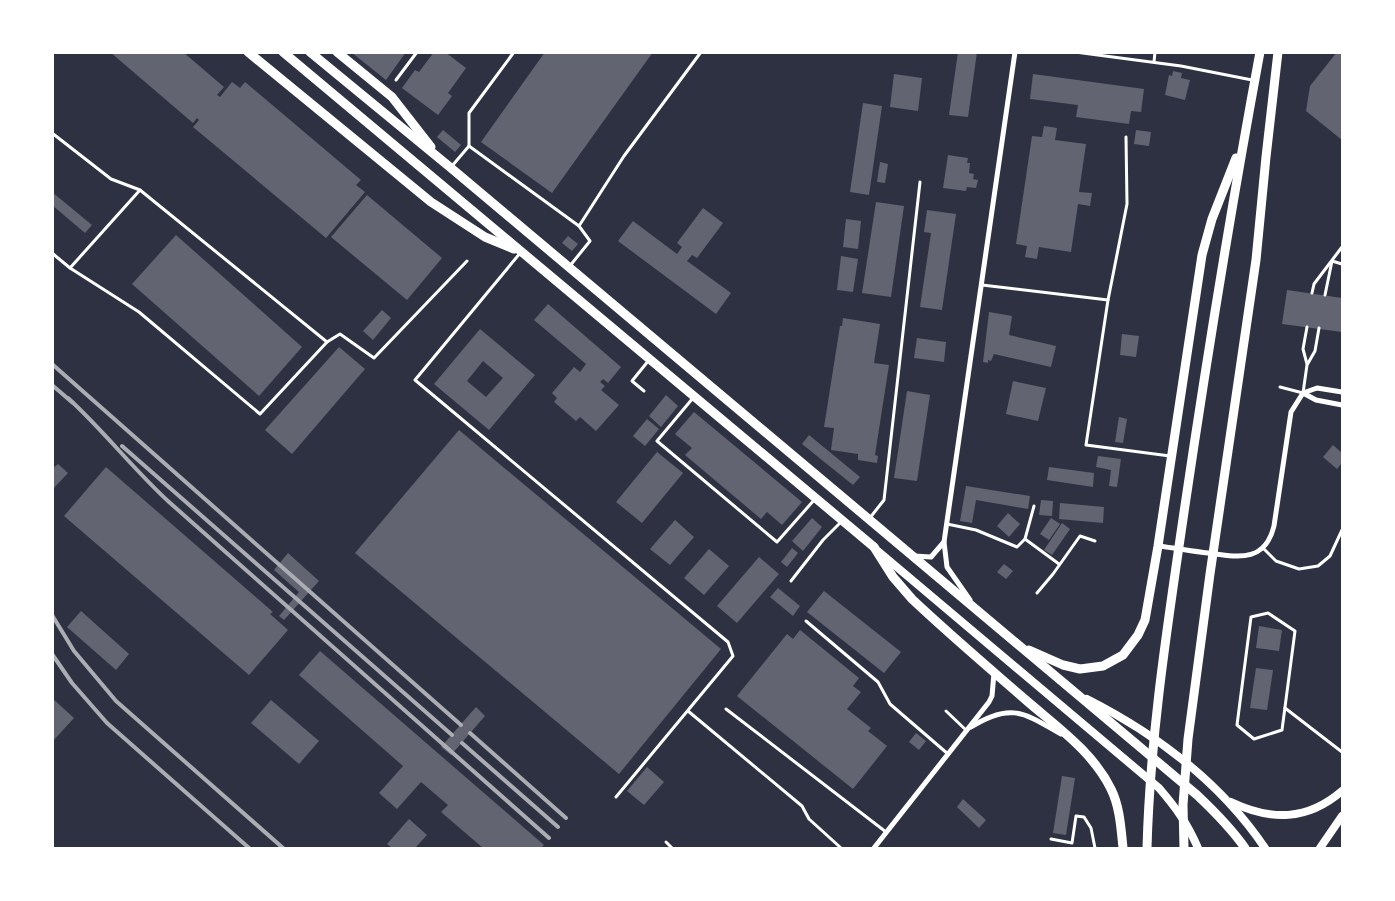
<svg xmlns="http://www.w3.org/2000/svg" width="1395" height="901" font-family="'Open Sans',sans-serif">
<rect width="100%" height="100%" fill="#2d3142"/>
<!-- building -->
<g fill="#626471" fill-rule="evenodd">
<path d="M110,52H183L224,87L217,95L220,97L232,82L240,88L245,82L361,180L356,185L365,192L326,238L193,127L199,120L197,118L193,123Z"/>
<path d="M351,52H406L386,80Z"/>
<path d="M434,52H445L466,68L448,93L452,96L438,115L402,88L415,70L419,72Z"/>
<path d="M545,52H653L552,193L481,142Z"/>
<path d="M958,52H977L968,117L949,115Z"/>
<path d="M1337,52H1342V140L1306,111L1310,86Z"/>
<path d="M1173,71L1182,73L1181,78L1190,80L1185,100L1165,95L1169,75L1172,76Z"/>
<path d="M894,74L922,78L918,111L890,107Z"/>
<path d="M1033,74L1144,89L1141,112L1131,111L1129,124L1076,117L1078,105L1030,99Z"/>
<path d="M863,103L882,106L869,195L850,192Z"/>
<path d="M1044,126L1057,128L1055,140L1086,144L1079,192L1092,193L1090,206L1078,204L1071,252L1039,247L1037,259L1025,257L1027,246L1016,244L1032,136L1042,137Z"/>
<path d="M443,130L461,145L455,152L437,137Z"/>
<path d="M1136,130L1151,132L1149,146L1134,144Z"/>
<path d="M948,155L968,158L967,163H970L969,173L974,174L973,179L978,180L976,188L967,187L966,191L943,188Z"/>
<path d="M880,162L888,164L885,183L877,182Z"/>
<path d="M52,192L92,225L85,233L52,205Z"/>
<path d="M367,195L442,258L407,300L331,237Z"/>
<path d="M876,202L904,206L891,297L862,293Z"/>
<path d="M703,208L723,223L697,258L692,255L687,261L731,293L716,314L618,241L633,221L677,254L682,247L677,243Z"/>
<path d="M927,210L956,214L942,310L920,307L931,233L924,232Z"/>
<path d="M846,219L861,221L858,249L843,247Z"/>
<path d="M176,235L302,347L259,396L132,284Z"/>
<path d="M568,236L578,244L572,251L562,243Z"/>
<path d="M841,256L858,259L853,292L837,290Z"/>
<path d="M1287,290L1342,298V332L1282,324Z"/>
<path d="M548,304L621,367L608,383L603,379L600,382L605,386L601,390L619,405L596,431L580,417L576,421L554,402L557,398L552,393L574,367L580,372L586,364L534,320Z"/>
<path d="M382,310L391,318L373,340L363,331Z"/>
<path d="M989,312L1012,316L1009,335L1056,346L1051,367L994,354L991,361L988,360V363L983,362Z"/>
<path d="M843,318L880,324L874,363L889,365L875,455L878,456L877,463L858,460V454L831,450L834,428L824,427L840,326H842Z"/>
<path d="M480,329L535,375L489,430L434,384ZM483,361L503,378L486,397L467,381Z"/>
<path d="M1122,334L1139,336L1136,357L1120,355Z"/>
<path d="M917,338L946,342L944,362L914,358Z"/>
<path d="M339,347L365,369L292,454L265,430Z"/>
<path d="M1013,381L1046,388L1038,421L1006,414Z"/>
<path d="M907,391L930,395L917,481L894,478Z"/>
<path d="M666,395L678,406L661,427L649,416Z"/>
<path d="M694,412L802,502L782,525L767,512L761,519L685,455L692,448L675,434Z"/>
<path d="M1119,417L1127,419L1123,443L1115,442Z"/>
<path d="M647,419L659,429L645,446L633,436Z"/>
<path d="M459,430L721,649L619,774L355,553Z"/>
<path d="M809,435L860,477L853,485L802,444Z"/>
<path d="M1333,445L1342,453V463L1337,469L1323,457Z"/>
<path d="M657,452L683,473L642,523L616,502Z"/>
<path d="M1098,456L1121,459L1117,487L1109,486L1111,470L1096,467Z"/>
<path d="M58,464L68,473L52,490V469Z"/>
<path d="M106,467L273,612L270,614L288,630L249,675L64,516Z"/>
<path d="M1049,467L1094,473L1093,487L1047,480Z"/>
<path d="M966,486L1030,496L1028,509L976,500L972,523L960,521Z"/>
<path d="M1041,500L1053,501L1052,516L1039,515Z"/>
<path d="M1060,503L1104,507L1103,523L1059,519Z"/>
<path d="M1008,513L1020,524L1009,537L997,526Z"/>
<path d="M812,518L822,527L803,551L792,541Z"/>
<path d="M1051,518L1060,524L1049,540L1040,534Z"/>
<path d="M675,520L694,537L670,565L650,549Z"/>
<path d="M1062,523L1070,529L1052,555L1044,550Z"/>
<path d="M792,548L798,553L787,567L781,562Z"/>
<path d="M709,549L729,566L704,595L684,578Z"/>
<path d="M288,553L319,581L284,620L279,616L299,592L274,570Z"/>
<path d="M759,557L779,574L737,623L717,606Z"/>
<path d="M1004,564L1013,571L1006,579L997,572Z"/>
<path d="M778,588L800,606L793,616L770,597Z"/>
<path d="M824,591L901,652L884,673L807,612Z"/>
<path d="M81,611L129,654L116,670L67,627Z"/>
<path d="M1259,626L1282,630L1279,651L1256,648Z"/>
<path d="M800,630L859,678L853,686L861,692L847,709L871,728L868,731L887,746L853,789L737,696L787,634L793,639Z"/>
<path d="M320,651L544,845L541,848H483L441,812L448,805L421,782L397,809L379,793L403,766L299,675Z"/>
<path d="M1256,668L1273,670L1267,710L1250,708Z"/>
<path d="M52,698L74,718L52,742Z"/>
<path d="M271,700L319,741L299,764L251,723Z"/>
<path d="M476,707L485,716L451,755L441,747Z"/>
<path d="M916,733L926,741L919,750L909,742Z"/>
<path d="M647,767L664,782L644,805L627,791Z"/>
<path d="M1062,776L1075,778L1066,835L1053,833Z"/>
<path d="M963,799L986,820L979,828L957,807Z"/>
<path d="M409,819L427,835L415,848H392L387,844Z"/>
</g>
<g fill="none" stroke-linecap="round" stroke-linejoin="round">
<!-- service -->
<g stroke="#fff" stroke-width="3">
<path d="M1075,52L1181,66L1252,80"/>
<path d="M1154,62L1155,52"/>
<path d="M396,80L417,52"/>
<path d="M52,133L111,179L140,190L327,342L340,334L374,358L467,261"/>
<path d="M1126,137L1127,204L1108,300L1086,445L1170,456"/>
<path d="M469,146L579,226L624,156L701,52"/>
<path d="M452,166L469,146V113L514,52"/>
<path d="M521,252L415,380L728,642L733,656L616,797"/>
<path d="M52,253L70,268L139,312L260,414L327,342"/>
<path d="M1332,261L1342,264"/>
<path d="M569,267L590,241L579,226"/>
<path d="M70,268L140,190"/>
<path d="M982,285L1108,300"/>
<path d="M1312,293L1314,284L1342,247"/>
<path d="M1325,295L1332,261"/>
<path d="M1307,327L1303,349L1307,364"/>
<path d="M1280,387L1303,393L1307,365L1315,351L1319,328"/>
<path d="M644,391L632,381L649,360"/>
<path d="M693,398L657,441L777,542L815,499"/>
<path d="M869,519L884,500L920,182"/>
<path d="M947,524L976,530L1017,547L1025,539L1034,506"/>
<path d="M1025,539L1059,564"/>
<path d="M1263,548L1276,561L1299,569L1318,566L1330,556L1342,530"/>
<path d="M791,581L823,540L842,521"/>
<path d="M1037,593L1053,574L1080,536L1095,541"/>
<path d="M1268,613L1295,631L1282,730L1254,739L1237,725L1251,617Z"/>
<path d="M806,621L878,682L890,704L948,754"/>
<path d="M1285,708L1342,752"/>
<path d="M726,709L886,832"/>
<path d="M688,711L802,806L809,819L841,848"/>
<path d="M946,711L967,731"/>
<path d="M1051,839L1072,843L1076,816L1084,817L1091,828L1095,848"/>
<path d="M666,842L672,848"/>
</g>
<!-- minor -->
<g stroke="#fff" stroke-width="5">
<path d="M1303,393L1316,400L1342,405"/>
<path d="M1158,546C1175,548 1191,551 1208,553C1238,557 1265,563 1274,526L1291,412L1303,393L1317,388L1342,392"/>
<path d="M914,556L931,557L944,542"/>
<path d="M970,600L947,567L944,542L1015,52"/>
<path d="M971,727C1011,702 1024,713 1061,734"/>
<path d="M874,848L989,702L992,696L994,673"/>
</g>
<!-- tertiary -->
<g stroke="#fff" stroke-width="8">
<path d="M879,552L1159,788C1177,809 1187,823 1198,848"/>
<path d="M1087,699C1156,734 1221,783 1265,848"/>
<path d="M1231,802C1271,821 1307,821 1342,791"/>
<path d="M1320,848L1342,816"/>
</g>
<!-- secondary -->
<g stroke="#fff" stroke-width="9">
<path d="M248,52L431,202L485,237L514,249"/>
<path d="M283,52L874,547L893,577L912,599C949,634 988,667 1027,701C1057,727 1093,752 1111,789C1120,807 1121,829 1123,848"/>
<path d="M310,52L451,168L1197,795C1215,812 1231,828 1245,848"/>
<path d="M337,52L392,97L431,147"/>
<path d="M1029,650L1063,665L1080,669L1103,666L1123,655L1138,635L1145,620L1158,546L1202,255L1212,219L1236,158"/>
<path d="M1147,848C1150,738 1167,629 1183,519C1206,363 1231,208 1260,52"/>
<path d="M1184,848L1183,805L1188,739L1210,574L1256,260L1266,157L1278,52"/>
</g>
<!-- rail -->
<g stroke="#abadb3" stroke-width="4">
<path d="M52,364L461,725"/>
<path d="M52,385L73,403"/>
<path d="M68,398C104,431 133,469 169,502L549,838"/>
<path d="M122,446L452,735"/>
<path d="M52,615L74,651L116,701L283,848"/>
<path d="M52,654L72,683L107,723L249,848"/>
<path d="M470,733L566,818"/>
<path d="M462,743L558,827"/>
</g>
</g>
<!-- border -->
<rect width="1395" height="901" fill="none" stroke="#ffffff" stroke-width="108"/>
</svg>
